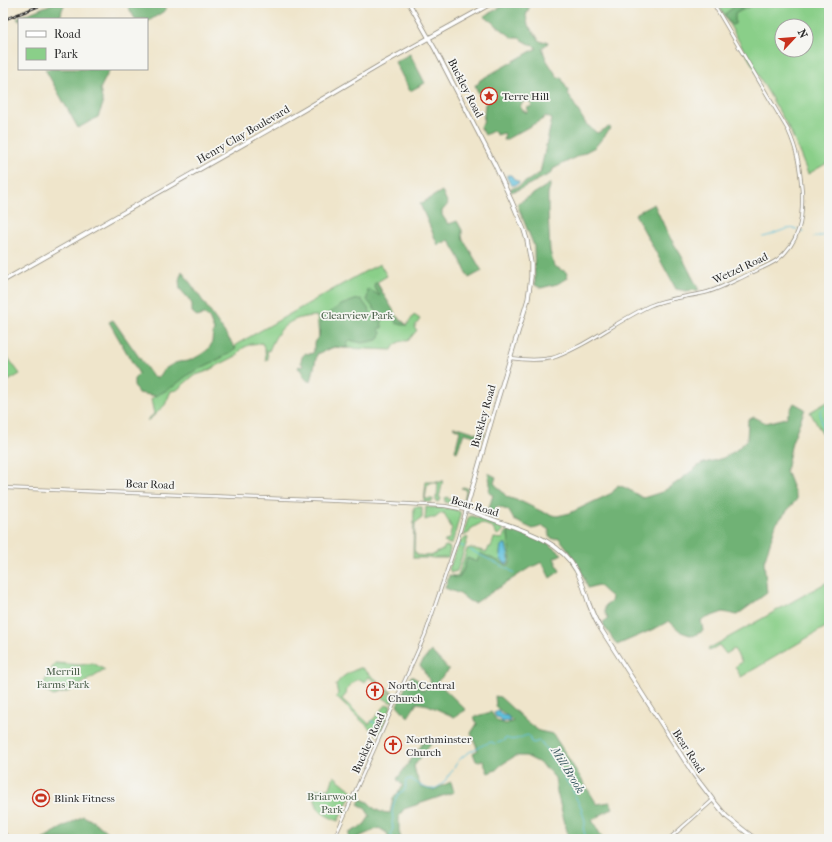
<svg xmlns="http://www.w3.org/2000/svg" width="832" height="842" font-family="'IM FELL French Canon',serif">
<rect width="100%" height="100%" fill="#f6f6f2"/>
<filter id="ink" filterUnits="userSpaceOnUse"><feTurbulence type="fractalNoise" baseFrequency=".025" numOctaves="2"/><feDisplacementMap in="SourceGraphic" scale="8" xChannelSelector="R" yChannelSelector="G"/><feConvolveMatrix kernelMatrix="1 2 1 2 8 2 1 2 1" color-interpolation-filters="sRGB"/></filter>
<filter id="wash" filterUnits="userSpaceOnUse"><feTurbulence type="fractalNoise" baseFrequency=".012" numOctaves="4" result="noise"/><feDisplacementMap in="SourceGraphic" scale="16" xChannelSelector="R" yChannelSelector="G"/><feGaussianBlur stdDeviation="0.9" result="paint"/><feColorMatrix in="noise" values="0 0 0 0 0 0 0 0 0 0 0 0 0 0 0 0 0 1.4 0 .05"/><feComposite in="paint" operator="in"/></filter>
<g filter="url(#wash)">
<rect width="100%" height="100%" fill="#efe5cb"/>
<!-- green -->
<g fill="#8acf89" stroke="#5a7d5a" fill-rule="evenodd">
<path d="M717,3H829V162L808,174L791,132ZM782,26H806V50H782Z"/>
<path d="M380,264L387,276L377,282C386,299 391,313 407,325L414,315L420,319L414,328L417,330L408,341C401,340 395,343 392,350L343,348L334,347L317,354L319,337L317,316C291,316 278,327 269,351L267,350L268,359L266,360L265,350L262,343L251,344L243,348L238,353V355L205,372L196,375L192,377L177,390L171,391L165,405L148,421L147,420L154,414L151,399C177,378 205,364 234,349L237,344L364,272Z"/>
<path d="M3,351L20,374L3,384Z"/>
<path d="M829,401V446L810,412Z"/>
<path d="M443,480L439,498H441L440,501L437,502L436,501V496H437L438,483H430L427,486L425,499H433V500L432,502H424L426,482H441Z"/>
<path d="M463,487L467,488C468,492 465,501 463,504L460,505L445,502V498L448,497V499L461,503V501L464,500L466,492L465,489L461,488Z"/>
<path d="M414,507H422V518L415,523L414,550L417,555L425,556L430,555L431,556L444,549V547L446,546L449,547L450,549L448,558H413Z"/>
<path d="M426,507C435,508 453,507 460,512V515L452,544H450L444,542L450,538L451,530L452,529L444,513L440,514L435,518H431L425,520Z"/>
<path d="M471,516L486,520L502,527L503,528V531L499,535L496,534L492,527L481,523L472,528L469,533L463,536L468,518Z"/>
<path d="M509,529H510L508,534L511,560L508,567L477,562L467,558L464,568L458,578L449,576V575L455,576L458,575L467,549L471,548L487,552L489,547H491L494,538C508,540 501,537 509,529ZM504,544H506L509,558L508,563L507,564C498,560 500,554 501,546Z"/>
<path d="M467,537L468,538L457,571L454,572H451L449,569L455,553L460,542Z"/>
<path d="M829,581V625L741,677L735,667L742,662L734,649L726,654L719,645L709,651L708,649Z"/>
<path d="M55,663L80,665L93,663L105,670L70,691L53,696L41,688Z"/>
<path d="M360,668H362L396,696H394L369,677L365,682L359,679C353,681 349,686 346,692L347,693L342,699L369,724L386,705H390L391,707L378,736L336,697L338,694L336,685C341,676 350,672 360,668Z"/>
<path d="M380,688L394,698L393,702H390L380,696L379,697L378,696L379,694L384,696L385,692L379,689Z"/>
<path d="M334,776L346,786L353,791L338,821C320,813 315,811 314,789L330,788Z"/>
</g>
<!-- forest -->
<g fill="#6fb275" stroke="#4d6e50" fill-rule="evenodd">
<path d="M54,3H65L62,10L60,19H19V21L17,18Z"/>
<path d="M126,3H163L166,10L147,22V19H135Z"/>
<path d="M509,3H530V5L526,16L528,25L541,42L547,41L548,43L542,48L546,59L558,78L561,77L568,91V94L586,124L597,133L609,127L611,128L595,147L553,169L552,173L520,189L511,192L510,189L519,186L540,173L552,119L545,116L543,119L505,140H503L505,135L504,133L497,135L495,132L493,131L485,135L480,126L483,124L485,104L492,99L488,96L486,91L479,95L475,85L478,84L480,80L537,48L519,38H513L484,16ZM527,98L532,106L527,108L528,111L526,113L525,111H523L520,106Z"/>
<path d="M737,3H743L741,4L739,7L740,8L745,3H757C750,7 741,10 735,14V24L732,25C728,22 725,18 726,13L735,6V4Z"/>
<path d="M410,54L425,83L410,91L395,62Z"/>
<path d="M45,69H110L100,89L103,104L98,117L78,128Z"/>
<path d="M551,183L548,193V212L550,251L554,266L566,272L568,278L557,284L541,288L535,285L534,246L517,204Z"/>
<path d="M442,191L448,204L442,211V215L448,224L452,223L457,221L462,230V235L463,239L482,271L469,278L459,257L449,240L438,245L420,204Z"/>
<path d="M654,204L669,236L681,255L699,290L685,291L676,289L635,214Z"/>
<path d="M182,271L236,349L223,357L189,374L174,386L156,396L138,393L134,386V379L139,374L109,322L113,320L153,377C162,379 160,373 165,369C167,367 170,366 173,364C179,361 182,362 188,361C194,359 205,353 209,348C214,342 211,337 214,330L209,318L203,314L198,317L192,312V304L188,298L180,289L179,280Z"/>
<path d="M376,282L395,313L399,319L407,325H402L396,323L395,319L389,314L385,319L380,316L367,300L368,290L369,289L380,296L374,286L375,283Z"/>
<path d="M361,299L369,310L376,321L380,319L383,321L381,323L382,325V328H379L378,330L381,332L380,337L378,340L362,343L350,340L347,343V348L334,347L317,354L311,382C305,381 303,375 301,370L299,369L298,367L299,366L302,367L303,365L301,363C301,358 302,356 306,353L308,354L313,353C315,349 313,343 315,341C316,339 318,338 319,337L320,326V319L341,305L355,300Z"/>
<path d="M794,403L805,409L792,442L786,471L797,499L776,524L764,562L767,593L737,615L723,612L701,620L703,631L693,636L681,632L669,621L656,628L617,645L604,626L603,622L608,619L605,612V606L611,602L612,597C607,594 603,589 598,585L588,588C580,567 573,555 559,538L554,539L549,537V530L543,526L533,529L514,520L509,511L497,506L494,513L488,511L493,495L489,493L490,482L488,473L496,477L494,483L507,497L522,502L545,513L557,516L570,513L612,493L618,485L626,488L643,498L662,492L676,483L701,464L723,458L735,451L747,440L748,420L754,417L766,423L786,418Z"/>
<path d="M453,427L461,428L482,435L484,432L485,433L483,437L482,438L464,433L457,452L455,451L460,431Z"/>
<path d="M510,529L534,538L549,544L562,554L554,558L560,571L550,578L542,562L526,570L475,603L469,601L460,594L445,588L449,576L459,578L464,568L467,558L477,562L480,553L509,566L511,560L508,534Z"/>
<path d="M431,651L449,670L437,682L466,710L454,717L428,705L417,703L408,717L397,705L411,676L418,680L419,688L424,690L431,682L420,665Z"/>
<path d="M495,696L500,697L527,722L539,731L553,734L597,804L610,802L613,808L592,820L603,839H569L561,808L557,792L555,778L549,771L538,762L526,756H515L501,765L496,770L488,773L483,761H476L473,753L478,750L471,733L477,724L474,717L491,712L497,721L506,724L513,721L496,707Z"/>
<path d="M426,739L431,744L414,766L416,775L421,787L433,790L451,782L454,792L404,809L399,816V831L401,839H389L387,833L379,828L354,839H349V833L364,825L370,816L365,808L358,804L361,799L368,802L375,809L381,812L390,813L393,799L403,786L397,779Z"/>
<path d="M83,816C94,821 106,830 114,839H42Z"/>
</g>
<!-- water -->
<g fill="#5ec0dd" stroke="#447684">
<path d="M507,175H511L515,180L519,182V183L515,185H511L507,178Z"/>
<path d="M503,544H506L509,558L508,563L507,564C498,560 500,554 501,546Z"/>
<path d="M498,710L502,715L508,716L510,721L502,722L500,718L496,717L494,713L496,711Z"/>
</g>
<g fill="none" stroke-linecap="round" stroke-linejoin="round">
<!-- stream -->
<g stroke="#5ec0dd" stroke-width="1">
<path d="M801,231L804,232"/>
<path d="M763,237C775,235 785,226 797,229"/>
<path d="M814,237L827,235L829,236"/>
<path d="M824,442L820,411L829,405"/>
<path d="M460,545L464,547"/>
<path d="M470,550L508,569L514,573"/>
<path d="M372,721L381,728"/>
<path d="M393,839L391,834L393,828L392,822L393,819L392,812L393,806L396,798L399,793L405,790L406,780L411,779C416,782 423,788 430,789C444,790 452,768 460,759C464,754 485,743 492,742L495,744L503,741L506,738C514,742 520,737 528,735L529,736L531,742L534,743L539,741L542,743L573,791L581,808L585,821V825L583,828L584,831L586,839"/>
</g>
</g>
</g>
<g filter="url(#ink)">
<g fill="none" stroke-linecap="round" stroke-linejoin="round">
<!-- minor casing -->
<g stroke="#8d887b" stroke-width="4">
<g id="minor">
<path d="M510,358C524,360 538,361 552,358C563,355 573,349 583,344C605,332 626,317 649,306C668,298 688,297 708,292C721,288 734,281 747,275C757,270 768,266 777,260C800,242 803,219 802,192C800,168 798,152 788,130L713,3"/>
<path d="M3,488L388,503L445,506L466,510L458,538L425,635L334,839"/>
<path d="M669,839L713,800"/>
</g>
</g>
<!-- major casing -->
<g stroke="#8d887b" stroke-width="5">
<g id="major">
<path d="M409,3L435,49L495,165L512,202L524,230L527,240L531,263V277L528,299L496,405L466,510C479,514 491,519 503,523C531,533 561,543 576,570C582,580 585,592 589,604C592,612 595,619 599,626L694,775L713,800L727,817L755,839"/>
<path d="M3,281L302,111L380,65L492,3"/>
<path d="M3,832L7,839"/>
</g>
</g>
<!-- minor -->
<use href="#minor" stroke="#fff" stroke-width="2.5"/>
<!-- major -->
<use href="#major" stroke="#fff" stroke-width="3.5"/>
<!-- rail casing -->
<g stroke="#2b2b2b" stroke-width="2.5">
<path id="rail" d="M3,20L47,3"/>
</g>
<!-- rail -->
<use href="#rail" stroke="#f6f6f2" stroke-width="1" stroke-dasharray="3" stroke-linecap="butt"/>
</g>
</g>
<!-- icons -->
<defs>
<g id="sight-ring" transform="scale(0.9)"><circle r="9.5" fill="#f6f6f2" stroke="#c8321e" stroke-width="1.5"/><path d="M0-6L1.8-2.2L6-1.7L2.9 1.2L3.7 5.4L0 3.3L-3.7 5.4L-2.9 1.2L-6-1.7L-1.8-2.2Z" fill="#c8321e"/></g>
<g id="church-ring" transform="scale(0.9)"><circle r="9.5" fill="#f6f6f2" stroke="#c8321e" stroke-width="1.5"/><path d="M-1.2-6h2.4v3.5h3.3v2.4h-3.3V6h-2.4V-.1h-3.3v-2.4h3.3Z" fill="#c8321e"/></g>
<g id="stadium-ring" transform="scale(0.9)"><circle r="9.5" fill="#f6f6f2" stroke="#c8321e" stroke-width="1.5"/><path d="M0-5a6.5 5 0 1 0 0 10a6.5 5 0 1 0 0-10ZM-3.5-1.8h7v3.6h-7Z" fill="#c8321e"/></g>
</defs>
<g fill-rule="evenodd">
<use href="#sight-ring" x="489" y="96"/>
<use href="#church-ring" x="375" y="691"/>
<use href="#church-ring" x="393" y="745"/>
<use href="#stadium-ring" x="41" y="798"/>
</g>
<g text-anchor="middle" stroke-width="3.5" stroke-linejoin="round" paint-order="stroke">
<!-- street labels -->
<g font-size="11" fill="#2b2b2b" stroke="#f6f6f2">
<text transform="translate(466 88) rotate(63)" y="4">Buckley Road</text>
<text transform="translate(243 134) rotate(-30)" y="4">Henry Clay Boulevard</text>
<text transform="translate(740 268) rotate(-25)" y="4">Wetzel Road</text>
<text transform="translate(483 416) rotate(-74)" y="4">Buckley Road</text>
<text transform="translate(150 484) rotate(2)" y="4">Bear Road</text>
<text transform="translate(475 506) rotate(16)" y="4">Bear Road</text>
<text transform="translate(368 743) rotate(-66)" y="4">Buckley Road</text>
<text transform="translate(689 751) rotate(57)" y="4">Bear Road</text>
</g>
<!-- poi labels -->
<g font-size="11" fill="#2b2b2b" stroke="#f6f6f2" text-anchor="start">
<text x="502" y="100">Terre Hill</text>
<text x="388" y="689">North Central<tspan x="388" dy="13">Church</tspan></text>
<text x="406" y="743">Northminster<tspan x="406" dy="13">Church</tspan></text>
<text x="54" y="802">Blink Fitness</text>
</g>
<!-- park labels -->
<g font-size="11" fill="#485c47" stroke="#f6f6f2">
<text x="357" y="319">Clearview Park</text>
<text x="63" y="675">Merrill<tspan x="63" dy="13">Farms Park</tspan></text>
<text x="332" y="800">Briarwood<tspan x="332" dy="13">Park</tspan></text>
</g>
<!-- water labels -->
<g font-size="12" font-style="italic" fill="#3a5860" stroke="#f6f6f2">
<text transform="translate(568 770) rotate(58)" y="4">Mill Brook</text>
</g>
</g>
<!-- margin -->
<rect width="832" height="842" fill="none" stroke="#f6f6f2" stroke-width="16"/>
<!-- legend -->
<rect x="18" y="18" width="130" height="52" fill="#f6f6f2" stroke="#a5a5a2"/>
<rect x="26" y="31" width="20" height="6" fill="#ffffff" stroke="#a5a5a2"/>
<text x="54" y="38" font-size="12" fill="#2b2b2b">Road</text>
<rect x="26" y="48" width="20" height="12" fill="#8acf89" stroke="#a5a5a2"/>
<text x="54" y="58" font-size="12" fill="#2b2b2b">Park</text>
<!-- north arrow -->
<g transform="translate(794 38) rotate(64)"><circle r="19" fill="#f6f6f2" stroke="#a5a5a2"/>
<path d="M0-3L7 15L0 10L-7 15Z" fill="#c8321e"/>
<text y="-6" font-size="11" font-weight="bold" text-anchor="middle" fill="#2b2b2b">N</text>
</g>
</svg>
